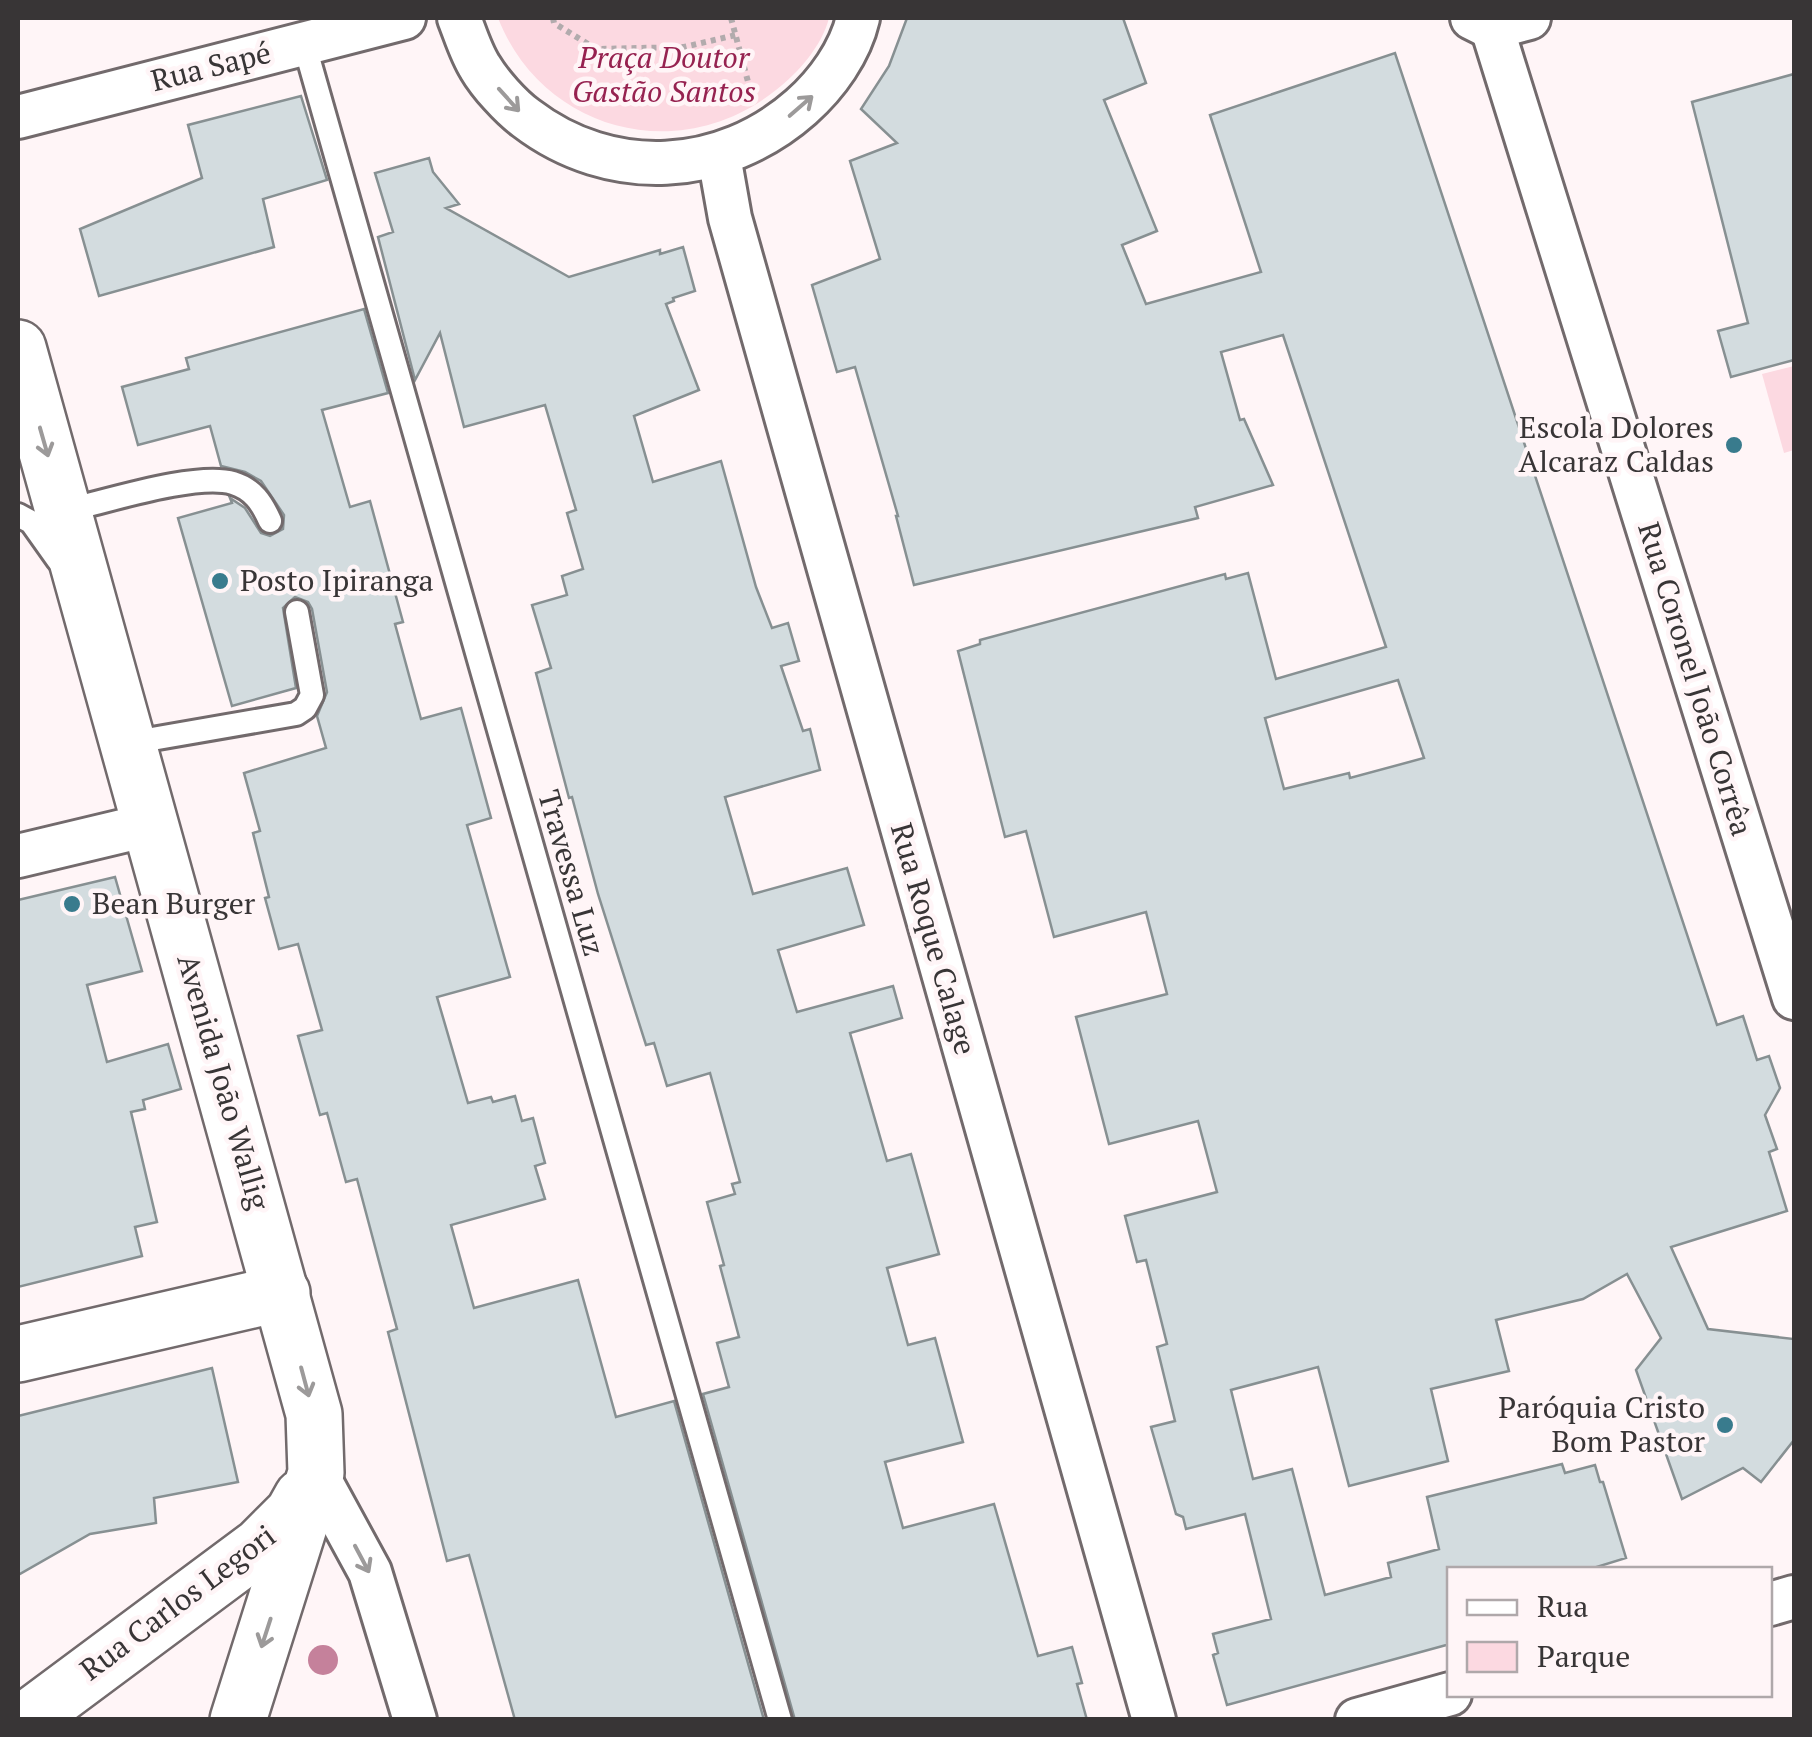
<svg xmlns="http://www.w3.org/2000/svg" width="1812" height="1737" font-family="'PT Serif',serif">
<rect width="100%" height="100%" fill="#fff5f7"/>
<!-- green -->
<g fill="#fcd9e1">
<path d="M498,18H829C822,46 798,73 776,90C680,167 543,132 498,18Z"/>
<path d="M1794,366V450L1784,453L1762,374Z"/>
</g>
<!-- building -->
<g fill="#d3dcdf" stroke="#879092" stroke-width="2.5" fill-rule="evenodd">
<path d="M907,18H1123L1146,83L1104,100L1157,231L1122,245L1146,304L1261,272L1210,115L1395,53L1717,1025L1743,1016L1757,1060L1769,1056L1780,1088L1765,1115L1777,1149L1769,1152L1787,1211L1671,1247L1708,1329L1794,1339V1440L1761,1482L1743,1468L1682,1499L1636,1370L1661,1338L1627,1274L1583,1299L1496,1320L1509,1371L1431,1389L1448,1461L1349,1486L1318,1367L1231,1390L1253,1479L1292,1469L1325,1595L1391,1577L1388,1563L1439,1549L1427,1497L1562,1464L1565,1473L1595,1465L1600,1482H1603L1626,1558L1587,1570H1450V1644L1227,1705L1213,1655L1218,1653L1213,1634L1271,1619L1245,1514L1186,1529L1183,1517L1176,1514L1151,1427L1175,1421L1157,1347L1167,1344L1146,1260L1137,1262L1125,1216L1217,1192L1198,1121L1109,1144L1076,1017L1167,994L1146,912L1054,937L1026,831L1005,837L958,651L980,644V640L1225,574L1226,579L1248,573L1276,679L1386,647L1283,335L1221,352L1240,420L1244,419L1273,485L1195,507L1198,518L914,585L896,516H898L855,367L837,372L812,285L880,259L850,161L897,143L861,109L889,66ZM1398,680L1424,758L1350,778L1349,773L1284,789L1265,718Z"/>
<path d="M1794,74V360L1731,377L1718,331L1748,323L1692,102Z"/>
<path d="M301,96L327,180L263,199L274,247L99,296L80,229L202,178L188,125Z"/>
<path d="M429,158L433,172L459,204L446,208L569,277L660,250V254L683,247L695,291L673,298L674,301L666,304L699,390L634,416L653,482L721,461L756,587L772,628L788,623L799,661L781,666L803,731L810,729L820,770L725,797L753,894L847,868L864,925L778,950L797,1012L893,986L902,1018L850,1033L887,1161L911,1154L939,1254L887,1268L908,1345L935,1338L963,1442L885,1462L903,1528L994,1504L1038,1656L1072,1647L1082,1683L1077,1684L1087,1720H795L703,1394L729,1387L717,1343L739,1337L720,1266L724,1265L707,1202L735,1194L732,1184L740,1182L710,1073L667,1086L654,1043L646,1045L598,894L572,797L569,798L536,673L551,668L532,605L567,595L562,576L583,569L567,513L576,510L545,405L464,427L440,333L415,380L378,237L393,232L375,173Z"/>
<path d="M364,309L388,393L322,410L350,507L370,501L403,622L395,624L421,719L461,708L491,818L467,825L510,977L437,997L468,1103L491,1097L493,1102L515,1096L522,1121L533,1118L545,1163L535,1166L545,1199L451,1225L474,1308L578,1280L616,1417L674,1401L764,1720H515L469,1555L447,1561L388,1332L397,1329L357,1179L346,1182L327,1113L320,1115L298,1036L322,1030L298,944L279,949L265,898L269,897L253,833L260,831L244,773L326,748L317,716L327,692L312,609L308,602L295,597L283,608L296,688L232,706L178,518L232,503L230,498L245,508L261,533L270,536L283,529L284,515L261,481L245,472L221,466L210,426L138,445L122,387L189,369L186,358Z"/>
<path d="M115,877L142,971L87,985L107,1062L168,1044L181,1089L143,1100L145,1109L131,1112L157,1222L135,1227L142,1256L18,1287V900Z"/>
<path d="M212,1368L238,1482L154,1498L156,1523L90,1534L18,1575V1416Z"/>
</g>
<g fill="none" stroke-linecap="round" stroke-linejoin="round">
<!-- service casing -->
<g stroke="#726a6c" stroke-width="28">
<g id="service">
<path d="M304,43L780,1720"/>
<path d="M64,511C105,502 196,472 233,483C253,489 262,503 270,521"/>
<path d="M18,515L31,522L58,560"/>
<path d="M129,743L296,714L305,708L312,695L297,612"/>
</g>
</g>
<!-- minor casing -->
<g stroke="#726a6c" stroke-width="48">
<g id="minor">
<path d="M459,18C465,33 471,53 480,67C490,84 511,107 526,118C611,183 723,176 801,107C827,84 850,52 858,18"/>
<path d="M1472,18L1492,28L1529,18"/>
<path d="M1489,18L1794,998"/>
<path d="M18,117L404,18"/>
<path d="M719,156L730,218L1154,1720"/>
<path d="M18,856L152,824"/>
<path d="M316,1473L370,1572L415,1720"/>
<path d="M1770,1604L1794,1597"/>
<path d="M1357,1720L1450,1694"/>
</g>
</g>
<!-- tertiary casing -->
<g stroke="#726a6c" stroke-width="60">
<path id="tertiary" d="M18,1354L282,1293"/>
</g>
<!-- secondary casing -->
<g stroke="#726a6c" stroke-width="60">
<g id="secondary">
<path d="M18,348L314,1414L316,1473L238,1720"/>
<path d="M26,1720L260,1546L293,1513L302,1497"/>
</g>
</g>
<!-- path -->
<g stroke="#b2abad" stroke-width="6" stroke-dasharray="5 5" stroke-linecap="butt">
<path d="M553,18L554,23L596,49L684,47L736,35"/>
<path d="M731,18L751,93"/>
</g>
<!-- service -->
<use href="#service" stroke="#fff" stroke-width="22"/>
<!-- minor -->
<use href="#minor" stroke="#fff" stroke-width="42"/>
<!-- tertiary -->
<use href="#tertiary" stroke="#fff" stroke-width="55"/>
<!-- secondary -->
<use href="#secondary" stroke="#fff" stroke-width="55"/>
</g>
<!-- trees -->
<circle fill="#c5819b" cx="323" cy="1660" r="15"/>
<!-- one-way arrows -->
<defs><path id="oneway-shaft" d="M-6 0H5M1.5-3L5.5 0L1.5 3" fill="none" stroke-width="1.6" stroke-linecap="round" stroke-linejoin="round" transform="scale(2.5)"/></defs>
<g stroke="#9c9a9a">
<use href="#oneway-shaft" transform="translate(509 100) rotate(48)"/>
<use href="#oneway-shaft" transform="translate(801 106) rotate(-41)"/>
<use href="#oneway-shaft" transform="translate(44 442) rotate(74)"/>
<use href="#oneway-shaft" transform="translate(305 1382) rotate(75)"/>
<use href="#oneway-shaft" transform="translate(362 1559) rotate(62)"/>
<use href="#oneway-shaft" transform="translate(266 1633) rotate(108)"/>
</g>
<!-- markers -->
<g fill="#397b8d" stroke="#fff5f7" stroke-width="4">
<circle cx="1734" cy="445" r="10"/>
<circle cx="220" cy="581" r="10"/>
<circle cx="72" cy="904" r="10"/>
<circle cx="1725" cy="1425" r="10"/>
</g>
<g text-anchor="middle" stroke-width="9" stroke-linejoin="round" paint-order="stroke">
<!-- park labels -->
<g font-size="30" font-style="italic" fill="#962250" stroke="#fff5f7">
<text x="664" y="68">Praça Doutor<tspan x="664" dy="34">Gastão Santos</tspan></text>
</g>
<!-- street labels -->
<g font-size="30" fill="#383536" stroke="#fff5f7">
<text transform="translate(211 67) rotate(-14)" y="10">Rua Sapé</text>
<text transform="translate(1695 679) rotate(73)" y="10">Rua Coronel João Corrêa</text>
<text transform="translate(571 873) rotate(74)" y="10">Travessa Luz</text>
<text transform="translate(933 939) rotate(74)" y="10">Rua Roque Calage</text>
<text transform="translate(223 1082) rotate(74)" y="10">Avenida João Wallig</text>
<text transform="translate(178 1603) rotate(-37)" y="10">Rua Carlos Legori</text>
</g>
<!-- poi labels -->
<g font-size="30" fill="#383536" stroke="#fff5f7" text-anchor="end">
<text x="1714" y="438">Escola Dolores<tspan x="1714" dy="34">Alcaraz Caldas</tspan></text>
<text x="240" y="591" text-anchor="start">Posto Ipiranga</text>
<text x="92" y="914" text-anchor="start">Bean Burger</text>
<text x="1705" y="1418">Paróquia Cristo<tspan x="1705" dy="34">Bom Pastor</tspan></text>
</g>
</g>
<!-- border -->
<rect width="1812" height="1737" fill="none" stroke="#383536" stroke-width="40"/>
<!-- legend -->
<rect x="1447" y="1567" width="325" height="130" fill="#fff5f7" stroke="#afa8aa" stroke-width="2.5"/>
<rect x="1467" y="1600" width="50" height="15" fill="#ffffff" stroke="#afa8aa" stroke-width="2.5"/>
<text x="1537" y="1617" font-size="30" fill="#383536">Rua</text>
<rect x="1467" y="1642" width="50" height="30" fill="#fcd9e1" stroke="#afa8aa" stroke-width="2.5"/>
<text x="1537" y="1667" font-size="30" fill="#383536">Parque</text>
</svg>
